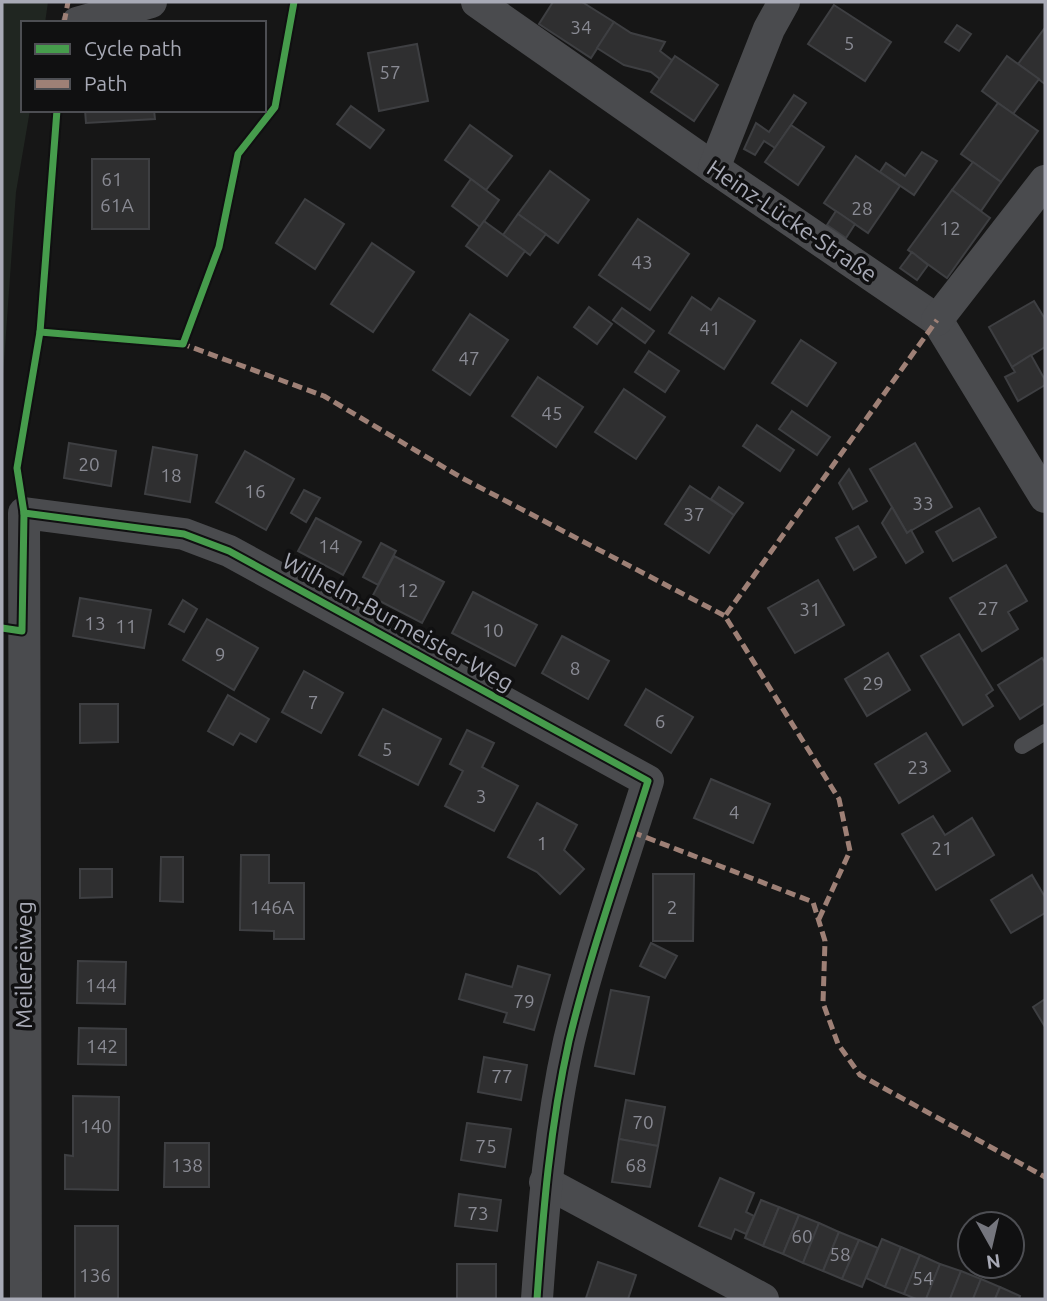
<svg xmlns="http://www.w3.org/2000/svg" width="1047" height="1301" font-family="Ubuntu,sans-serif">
<rect width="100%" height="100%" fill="#161616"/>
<!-- green -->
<path fill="#202621" d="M2,2H48L45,23H23V110H30L16,192L2,390Z"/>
<!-- building -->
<g fill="#2f2f30" stroke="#3e3f42" stroke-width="2">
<path d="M553,2H582L614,22L591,58L539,24Z"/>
<path d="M834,5L891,42L865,81L808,44Z"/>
<path d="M614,22L631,33L665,42L660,51L673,61L660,79L651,72L624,65L597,48Z"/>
<path d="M957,25L971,34L959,51L945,42Z"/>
<path d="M1044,29L1045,30V84L1018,64Z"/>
<path d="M417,44L428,101L379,111L368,53Z"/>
<path d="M675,56L718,85L694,121L651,92Z"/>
<path d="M1007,56L1039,79L1013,114L982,91Z"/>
<path d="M794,95L806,103L775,148L764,141L755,155L744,149L756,123L769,132Z"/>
<path d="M998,103L1038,131L1001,182L961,154Z"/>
<path d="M351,106L384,130L370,148L337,124Z"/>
<path d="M85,110H154L155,119L86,123Z"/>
<path d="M470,125L512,156L486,190L445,160Z"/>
<path d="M791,125L824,147L798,185L765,162Z"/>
<path d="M922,152L937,161L914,195L880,172L886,163L905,176Z"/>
<path d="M856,156L900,186L868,233L824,203Z"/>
<rect x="92" y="159" width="57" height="70"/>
<path d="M973,162L1001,182L981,211L952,190Z"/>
<path d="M550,171L589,200L558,243L518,214Z"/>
<path d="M471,179L499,200L480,227L452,206Z"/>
<path d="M952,190L990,218L947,278L908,250Z"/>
<path d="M305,199L344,224L315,269L276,243Z"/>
<path d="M836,211L855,224L846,238L827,225Z"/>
<path d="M518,214L546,234L530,255L503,235Z"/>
<path d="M638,219L689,254L650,310L599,275Z"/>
<path d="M484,221L525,251L507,276L466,246Z"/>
<path d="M372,243L414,272L373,332L331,304Z"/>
<path d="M912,252L928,265L917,280L900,268Z"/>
<path d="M692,297L711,310L719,298L755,321L724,369L669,333Z"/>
<path d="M1034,301L1045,319V347L1012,367L989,327Z"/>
<path d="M589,307L612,324L597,344L574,327Z"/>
<path d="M622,308L654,331L645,343L613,320Z"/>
<path d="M470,314L508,340L470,395L433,370Z"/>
<path d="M801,340L836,363L807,406L772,383Z"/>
<path d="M649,351L679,371L665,392L635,372Z"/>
<path d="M1031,355L1045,380V385L1018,401L1005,377L1015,372L1012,367Z"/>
<path d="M538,377L583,407L556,447L512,416Z"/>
<path d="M624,389L665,417L636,459L595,432Z"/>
<path d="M792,411L830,437L817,455L779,429Z"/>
<path d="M757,425L794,450L780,471L743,446Z"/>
<path d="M69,443L116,451L111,486L64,478Z"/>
<path d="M915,443L952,507L907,533L870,469Z"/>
<path d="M153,447L197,455L190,502L145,494Z"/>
<path d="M245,451L294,479L266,530L216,502Z"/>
<path d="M849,469L867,501L853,509L839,483Z"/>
<path d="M690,486L734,515L709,553L665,524Z"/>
<path d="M719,487L743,503L734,515L711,499Z"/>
<path d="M304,490L320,498L306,522L291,513Z"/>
<path d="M892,507L907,533L911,530L923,552L906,563L882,523Z"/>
<path d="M979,508L996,537L953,561L936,532Z"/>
<path d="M316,518L361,542L343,575L298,551Z"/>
<path d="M858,526L876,557L854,570L836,538Z"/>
<path d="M381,543L396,551L378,585L363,577Z"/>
<path d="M394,556L444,582L422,623L372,597Z"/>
<path d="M1006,565L1027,601L1008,612L1018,629L982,651L950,598Z"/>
<path d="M818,580L844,625L795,653L768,608Z"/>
<path d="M473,592L537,625L515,666L452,633Z"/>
<path d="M80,598L151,610L144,648L73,636Z"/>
<path d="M183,600L197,609L184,632L169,624Z"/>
<path d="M207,619L258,648L234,690L183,660Z"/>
<path d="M959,634L993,690L986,695L993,706L963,725L921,656Z"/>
<path d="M562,636L609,661L588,699L542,673Z"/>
<path d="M888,653L910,690L867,716L845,679Z"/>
<path d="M1042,658L1045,663V703L1020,719L998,685Z"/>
<path d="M304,671L343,693L321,733L282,712Z"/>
<path d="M646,689L693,717L671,753L625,725Z"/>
<path d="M228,695L269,719L256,742L240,733L233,745L208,731Z"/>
<path d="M80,704H118V742L80,743Z"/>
<path d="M383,709L441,739L418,785L359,755Z"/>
<path d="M467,730L494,743L482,767L518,786L494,831L445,806L463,771L450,764Z"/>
<path d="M926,733L950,771L899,803L875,764Z"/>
<path d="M711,779L770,804L753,843L694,818Z"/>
<path d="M537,803L577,825L564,850L584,869L560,894L537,872L508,857Z"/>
<path d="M933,816L945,835L972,818L994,855L936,890L902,834Z"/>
<path d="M241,855H269V883H304V939H274V931L240,930Z"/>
<path d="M161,857H183V902L160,901Z"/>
<path d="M80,869H112V897L80,898Z"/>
<path d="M653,874H694L693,941H653Z"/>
<path d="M1032,875L1045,897V913L1011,933L991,900Z"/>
<path d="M651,943L677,956L665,978L640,966Z"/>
<path d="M78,961L126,962L125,1004L77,1003Z"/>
<path d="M518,966L550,975L534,1030L504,1022L507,1013L459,999L466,974L512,987Z"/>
<path d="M611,990L649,997L634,1074L595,1066Z"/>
<path d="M1045,999V1027L1033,1007Z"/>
<path d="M79,1028L126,1029V1065L78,1064Z"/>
<path d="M484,1057L527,1065L521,1100L478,1092Z"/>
<path d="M73,1096L119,1097L118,1190L65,1189V1155L73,1156Z"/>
<path d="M626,1100L665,1107L658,1146L619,1139Z"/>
<path d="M467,1123L511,1129L505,1167L461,1160Z"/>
<path d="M619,1139L658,1146L650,1187L612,1182Z"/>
<path d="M165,1143H209V1187H164Z"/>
<path d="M720,1178L754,1193L746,1212L754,1216L746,1234L735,1229L731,1239L699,1226Z"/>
<path d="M459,1194L501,1200L497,1231L455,1226Z"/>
<path d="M761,1200L779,1207L763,1246L745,1238Z"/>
<path d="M779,1207L799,1215L783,1254L763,1246Z"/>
<path d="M799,1215L819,1223L803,1263L783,1254Z"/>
<path d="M819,1223L839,1232L823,1271L803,1263Z"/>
<rect x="75" y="1226" width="43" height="73"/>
<path d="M839,1232L859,1240L842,1279L823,1271Z"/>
<path d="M882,1239L901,1247L885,1287L866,1278Z"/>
<path d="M859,1240L878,1248L862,1287L842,1279Z"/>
<path d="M901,1247L920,1255L904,1294L885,1287Z"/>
<path d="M920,1255L940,1264L926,1299H916L904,1294Z"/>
<path d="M598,1262L636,1275L628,1299L586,1298Z"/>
<rect x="457" y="1264" width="39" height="35"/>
<path d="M940,1264L961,1271L950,1299H926Z"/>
<path d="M961,1271L981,1279L973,1299H950Z"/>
<path d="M981,1279L1000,1287L995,1299H973Z"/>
<path d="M1000,1287L1020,1296L1019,1299H995Z"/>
</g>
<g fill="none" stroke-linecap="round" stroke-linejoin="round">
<!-- lane -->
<path stroke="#4a4b4e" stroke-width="16" d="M1022,746L1045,732"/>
<!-- street -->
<g stroke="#4a4b4e" stroke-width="32">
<path d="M477,2L714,168L937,320L1045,497"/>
<path d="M77,23L151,2"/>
<path d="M714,168L769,29L784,2"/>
<path d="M937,320L1045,181"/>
<path d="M545,1182L763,1299"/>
<path d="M26,1299L24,513L184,534L229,551L648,781C621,867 590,953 569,1041C550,1126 543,1212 537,1299"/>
</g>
<!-- quiet -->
<g stroke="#9e8076" stroke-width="5" stroke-dasharray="10 5" stroke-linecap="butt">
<path d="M64,23L68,2"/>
<path d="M180,343L324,396L462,478L725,616"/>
<path d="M632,832L813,902L825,941L823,1003L838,1044L860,1075L1045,1177"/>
<path d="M819,919L850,851L839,799L725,616L937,320"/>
</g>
<!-- cycleway casing -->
<g stroke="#101011" stroke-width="11">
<g id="cycleway">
<path d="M40,332L183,344L219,247L238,154L275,107L294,2"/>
<path d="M24,513L184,534L229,551L648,781C621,867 590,953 569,1041C550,1126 543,1212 537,1299"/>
<path d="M2,628L22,631L24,513L17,468L40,332L57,110"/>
</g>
</g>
<!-- cycleway -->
<use href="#cycleway" stroke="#469c4c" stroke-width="7"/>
</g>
<g text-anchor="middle" stroke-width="7" stroke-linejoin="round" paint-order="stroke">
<!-- number labels -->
<g font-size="19" fill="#8a8b94">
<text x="581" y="34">34</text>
<text x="849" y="50">5</text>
<text x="390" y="79">57</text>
<text x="112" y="186">61</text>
<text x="117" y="212">61A</text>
<text x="862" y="215">28</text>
<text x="950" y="235">12</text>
<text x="642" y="269">43</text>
<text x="710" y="335">41</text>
<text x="469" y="365">47</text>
<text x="552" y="420">45</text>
<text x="89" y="471">20</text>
<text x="171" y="482">18</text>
<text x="255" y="498">16</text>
<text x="923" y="510">33</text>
<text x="694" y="521">37</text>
<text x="329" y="553">14</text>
<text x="408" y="597">12</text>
<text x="988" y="615">27</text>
<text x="810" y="616">31</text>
<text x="95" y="630">13</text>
<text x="126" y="633">11</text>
<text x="493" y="637">10</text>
<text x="220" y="661">9</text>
<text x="575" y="675">8</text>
<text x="873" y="690">29</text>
<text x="313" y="709">7</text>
<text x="660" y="728">6</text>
<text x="387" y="756">5</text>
<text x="918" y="774">23</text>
<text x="481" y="803">3</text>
<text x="734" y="819">4</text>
<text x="542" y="850">1</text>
<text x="942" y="855">21</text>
<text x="272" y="914">146A</text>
<text x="672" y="914">2</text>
<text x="101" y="992">144</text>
<text x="524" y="1008">79</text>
<text x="102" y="1053">142</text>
<text x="502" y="1083">77</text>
<text x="643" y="1129">70</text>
<text x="96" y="1133">140</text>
<text x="486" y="1153">75</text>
<text x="187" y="1172">138</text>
<text x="636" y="1172">68</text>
<text x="478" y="1220">73</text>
<text x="802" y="1243">60</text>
<text x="840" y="1261">58</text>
<text x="95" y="1282">136</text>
<text x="923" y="1285">54</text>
</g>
<!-- street labels -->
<g font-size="23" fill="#a8aab6" stroke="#101011">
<text transform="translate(792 221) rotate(34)" y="8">Heinz-Lücke-Straße</text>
<text transform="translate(398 622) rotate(29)" y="8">Wilhelm-Burmeister-Weg</text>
<text transform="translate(24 965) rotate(-90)" y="8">Meilereiweg</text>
</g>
</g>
<!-- border -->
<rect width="1047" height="1301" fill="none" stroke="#a8aab6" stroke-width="7"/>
<!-- legend -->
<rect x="21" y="21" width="245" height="91" fill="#101011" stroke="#4d4e53" stroke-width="2"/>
<rect x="35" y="44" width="35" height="10" fill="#469c4c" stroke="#4d4e53" stroke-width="2"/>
<text x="84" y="56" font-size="21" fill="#a8aab6">Cycle path</text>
<rect x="35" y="79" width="35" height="10" fill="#9e8076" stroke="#4d4e53" stroke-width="2"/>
<text x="84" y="91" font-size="21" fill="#a8aab6">Path</text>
<!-- north arrow -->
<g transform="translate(991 1245) rotate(172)"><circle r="33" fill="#101011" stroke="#4d4e53" stroke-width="2"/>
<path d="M0-5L12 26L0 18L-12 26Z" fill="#75767e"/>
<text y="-10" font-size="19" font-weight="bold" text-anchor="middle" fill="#a8aab6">N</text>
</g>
</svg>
